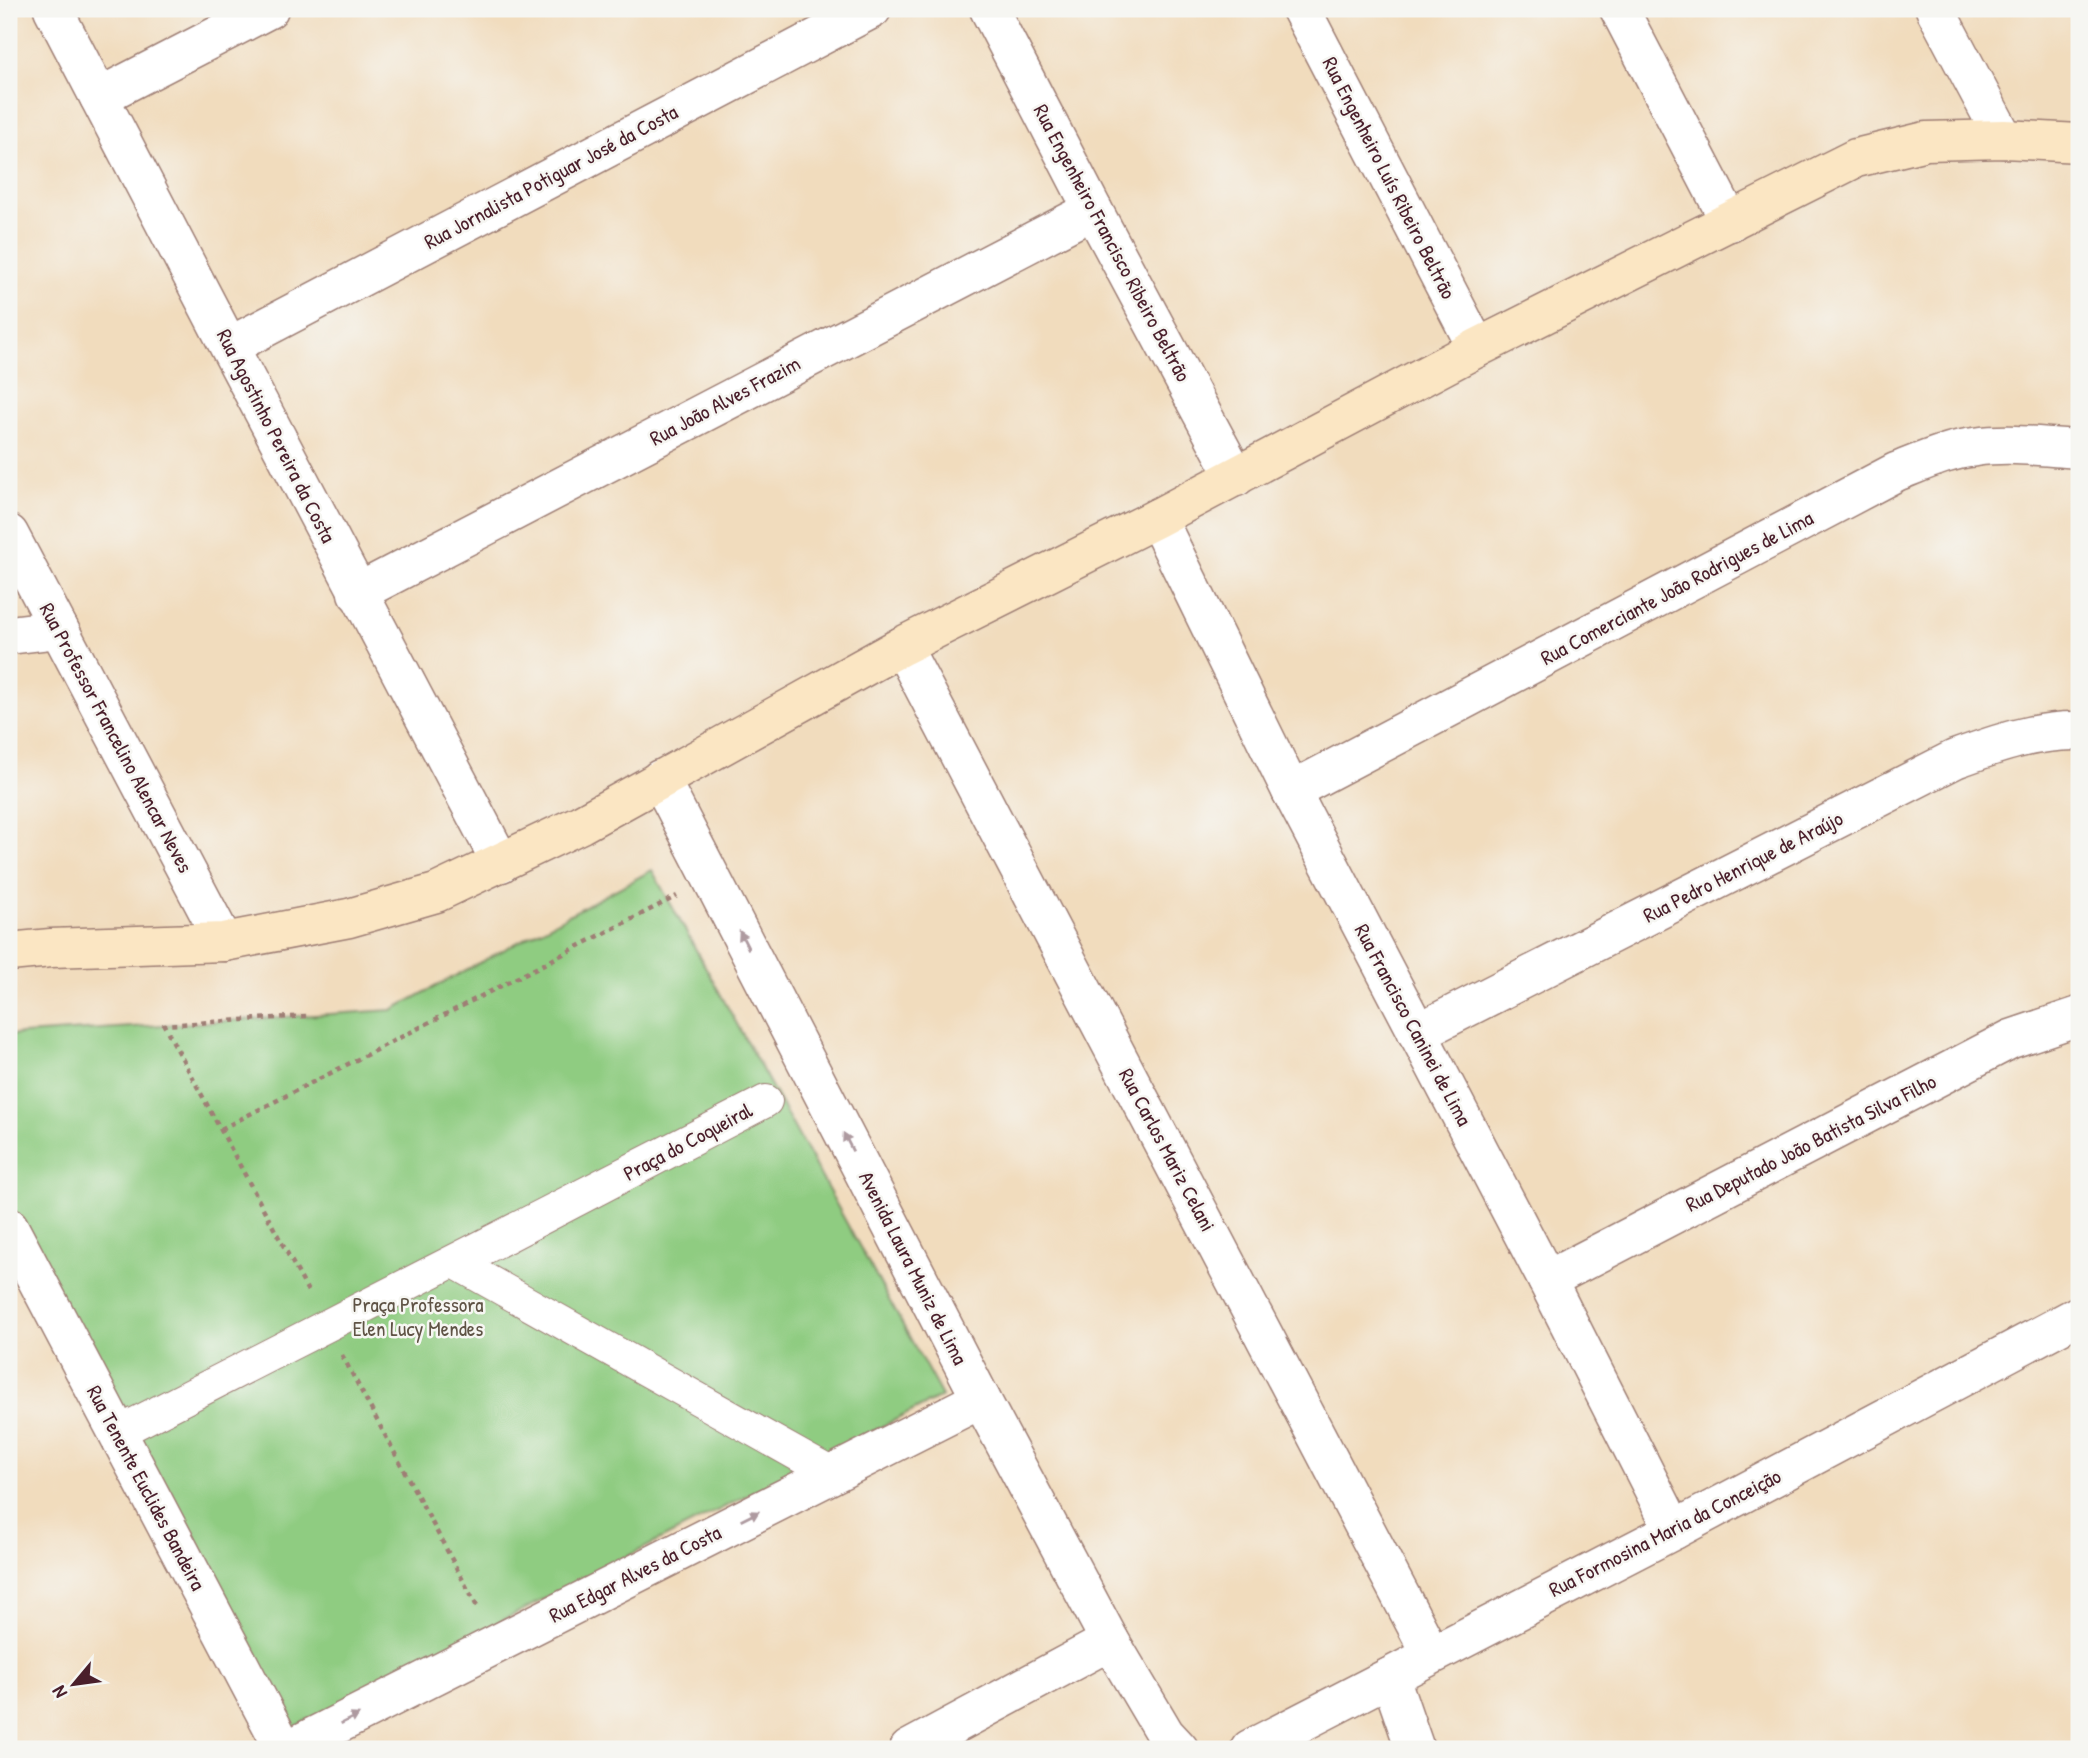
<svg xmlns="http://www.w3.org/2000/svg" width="2088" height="1758" font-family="'Patrick Hand',sans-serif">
<rect width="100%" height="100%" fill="#f6f6f2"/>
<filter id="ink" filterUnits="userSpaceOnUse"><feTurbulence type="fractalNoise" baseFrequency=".0143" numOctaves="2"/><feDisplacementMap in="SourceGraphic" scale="14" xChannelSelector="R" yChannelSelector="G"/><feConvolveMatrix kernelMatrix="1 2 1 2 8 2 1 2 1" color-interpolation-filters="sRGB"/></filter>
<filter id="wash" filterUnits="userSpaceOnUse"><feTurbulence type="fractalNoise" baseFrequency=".00686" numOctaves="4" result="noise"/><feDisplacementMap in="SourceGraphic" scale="28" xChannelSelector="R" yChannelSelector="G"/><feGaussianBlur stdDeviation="1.57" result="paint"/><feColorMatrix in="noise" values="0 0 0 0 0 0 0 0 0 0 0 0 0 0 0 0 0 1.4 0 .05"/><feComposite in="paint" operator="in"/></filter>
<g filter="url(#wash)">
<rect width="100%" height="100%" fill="#f1dcbd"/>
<!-- green -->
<path fill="#8fcc81" stroke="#6c7656" stroke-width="2" d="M652,870L942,1396L288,1730L9,1210V1035L392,1010Z"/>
</g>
<g filter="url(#ink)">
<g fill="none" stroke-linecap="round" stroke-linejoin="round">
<!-- pedestrian casing -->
<g stroke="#9e7e74" stroke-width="34">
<path id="pedestrian" d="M117,1433L766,1101L456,1263L832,1474"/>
</g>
<!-- minor casing -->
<g stroke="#9e7e74" stroke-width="41">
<g id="minor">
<path d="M53,9C202,294 349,579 501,863"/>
<path d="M989,9L1093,210L1236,477"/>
<path d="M1301,9L1477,348"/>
<path d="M1619,9L1730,222"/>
<path d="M1935,9L2004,139"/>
<path d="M99,97L269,9"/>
<path d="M230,346L872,9"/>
<path d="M1157,518L1291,791L1547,1280L1674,1530"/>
<path d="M9,534L224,942"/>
<path d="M357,593L1093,210"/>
<path d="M9,635L59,629"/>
<path d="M902,646L1431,1654"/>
<path d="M660,779L981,1399L1110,1641L1165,1734L1179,1749"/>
<path d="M1291,791L1896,472C1922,462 1947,450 1975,447C2009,442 2045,447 2079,449"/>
<path d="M1417,1033L1955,759C1996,744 2035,730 2079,731"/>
<path d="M9,1227L284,1749"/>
<path d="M1547,1280L2011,1039L2079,1016"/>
<path d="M1390,1677L1415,1749"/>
<path d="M289,1749L981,1399"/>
<path d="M909,1749L1110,1641"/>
<path d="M1250,1749L1674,1530L2079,1315"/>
</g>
</g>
<!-- secondary casing -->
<g stroke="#9e7e74" stroke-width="41">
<path id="secondary" d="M9,952L51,948L224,942L349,918L436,893L581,824L902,646L1157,518L1477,348L1856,158L1926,141L2004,139L2079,143"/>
</g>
<!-- path -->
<g stroke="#9e7e74" stroke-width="4.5" stroke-dasharray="5 5" stroke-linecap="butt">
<path d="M306,1016L164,1025L310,1295"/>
<path d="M221,1129L677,896"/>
<path d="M342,1355L479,1610"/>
</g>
<!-- pedestrian -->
<use href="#pedestrian" stroke="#fff" stroke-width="32"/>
<!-- minor -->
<use href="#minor" stroke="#fff" stroke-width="38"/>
<!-- secondary -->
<use href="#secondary" stroke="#fbe6c3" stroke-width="38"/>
</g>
<!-- one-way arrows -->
<defs><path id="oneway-solid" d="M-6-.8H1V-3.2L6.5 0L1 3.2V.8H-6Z" transform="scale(1.75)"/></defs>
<g fill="#ae9aa0">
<use href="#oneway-solid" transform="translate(744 940) rotate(-117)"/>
<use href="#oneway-solid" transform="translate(848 1142) rotate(-117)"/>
<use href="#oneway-solid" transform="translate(750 1516) rotate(-27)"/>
<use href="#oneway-solid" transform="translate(350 1719) rotate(-27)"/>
</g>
</g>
<g text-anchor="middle" stroke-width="5" stroke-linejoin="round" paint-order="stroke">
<!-- street labels -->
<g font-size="21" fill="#4a1f2b" stroke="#f6f6f2">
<text transform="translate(551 177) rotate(-28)" y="7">Rua Jornalista Potiguar José da Costa</text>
<text transform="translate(1389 178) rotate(63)" y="7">Rua Engenheiro Luís Ribeiro Beltrão</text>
<text transform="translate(1112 243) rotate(62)" y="7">Rua Engenheiro Francisco Ribeiro Beltrão</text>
<text transform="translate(725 401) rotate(-28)" y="7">Rua João Alves Frazim</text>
<text transform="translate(276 436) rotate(63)" y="7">Rua Agostinho Pereira da Costa</text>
<text transform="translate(1677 588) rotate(-28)" y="7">Rua Comerciante João Rodrigues de Lima</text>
<text transform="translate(116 738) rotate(62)" y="7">Rua Professor Francelino Alencar Neves</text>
<text transform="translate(1743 867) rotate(-27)" y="7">Rua Pedro Henrique de Araújo</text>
<text transform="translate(1413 1025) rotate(62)" y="7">Rua Francisco Caninei de Lima</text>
<text transform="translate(688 1142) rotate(-28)" y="7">Praça do Coqueiral</text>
<text transform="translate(1811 1143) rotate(-27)" y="7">Rua Deputado João Batista Silva Filho</text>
<text transform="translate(1167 1150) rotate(62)" y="7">Rua Carlos Mariz Celani</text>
<text transform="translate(913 1268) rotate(63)" y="7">Avenida Laura Muniz de Lima</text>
<text transform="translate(146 1488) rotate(62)" y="7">Rua Tenente Euclides Bandeira</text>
<text transform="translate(1665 1533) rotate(-27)" y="7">Rua Formosina Maria da Conceição</text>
<text transform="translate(635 1574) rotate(-27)" y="7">Rua Edgar Alves da Costa</text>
</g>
<!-- park labels -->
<g font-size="21" fill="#5f5345" stroke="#f6f6f2">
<text x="418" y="1312">Praça Professora<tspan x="418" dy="24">Elen Lucy Mendes</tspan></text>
</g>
</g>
<!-- margin -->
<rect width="2088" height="1758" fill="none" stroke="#f6f6f2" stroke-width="35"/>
<!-- north arrow -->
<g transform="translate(74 1684) rotate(241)" stroke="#f6f6f2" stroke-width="5" paint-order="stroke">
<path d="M0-5L12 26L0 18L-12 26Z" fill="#4a1f2b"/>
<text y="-10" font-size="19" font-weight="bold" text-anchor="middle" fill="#4a1f2b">N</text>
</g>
</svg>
